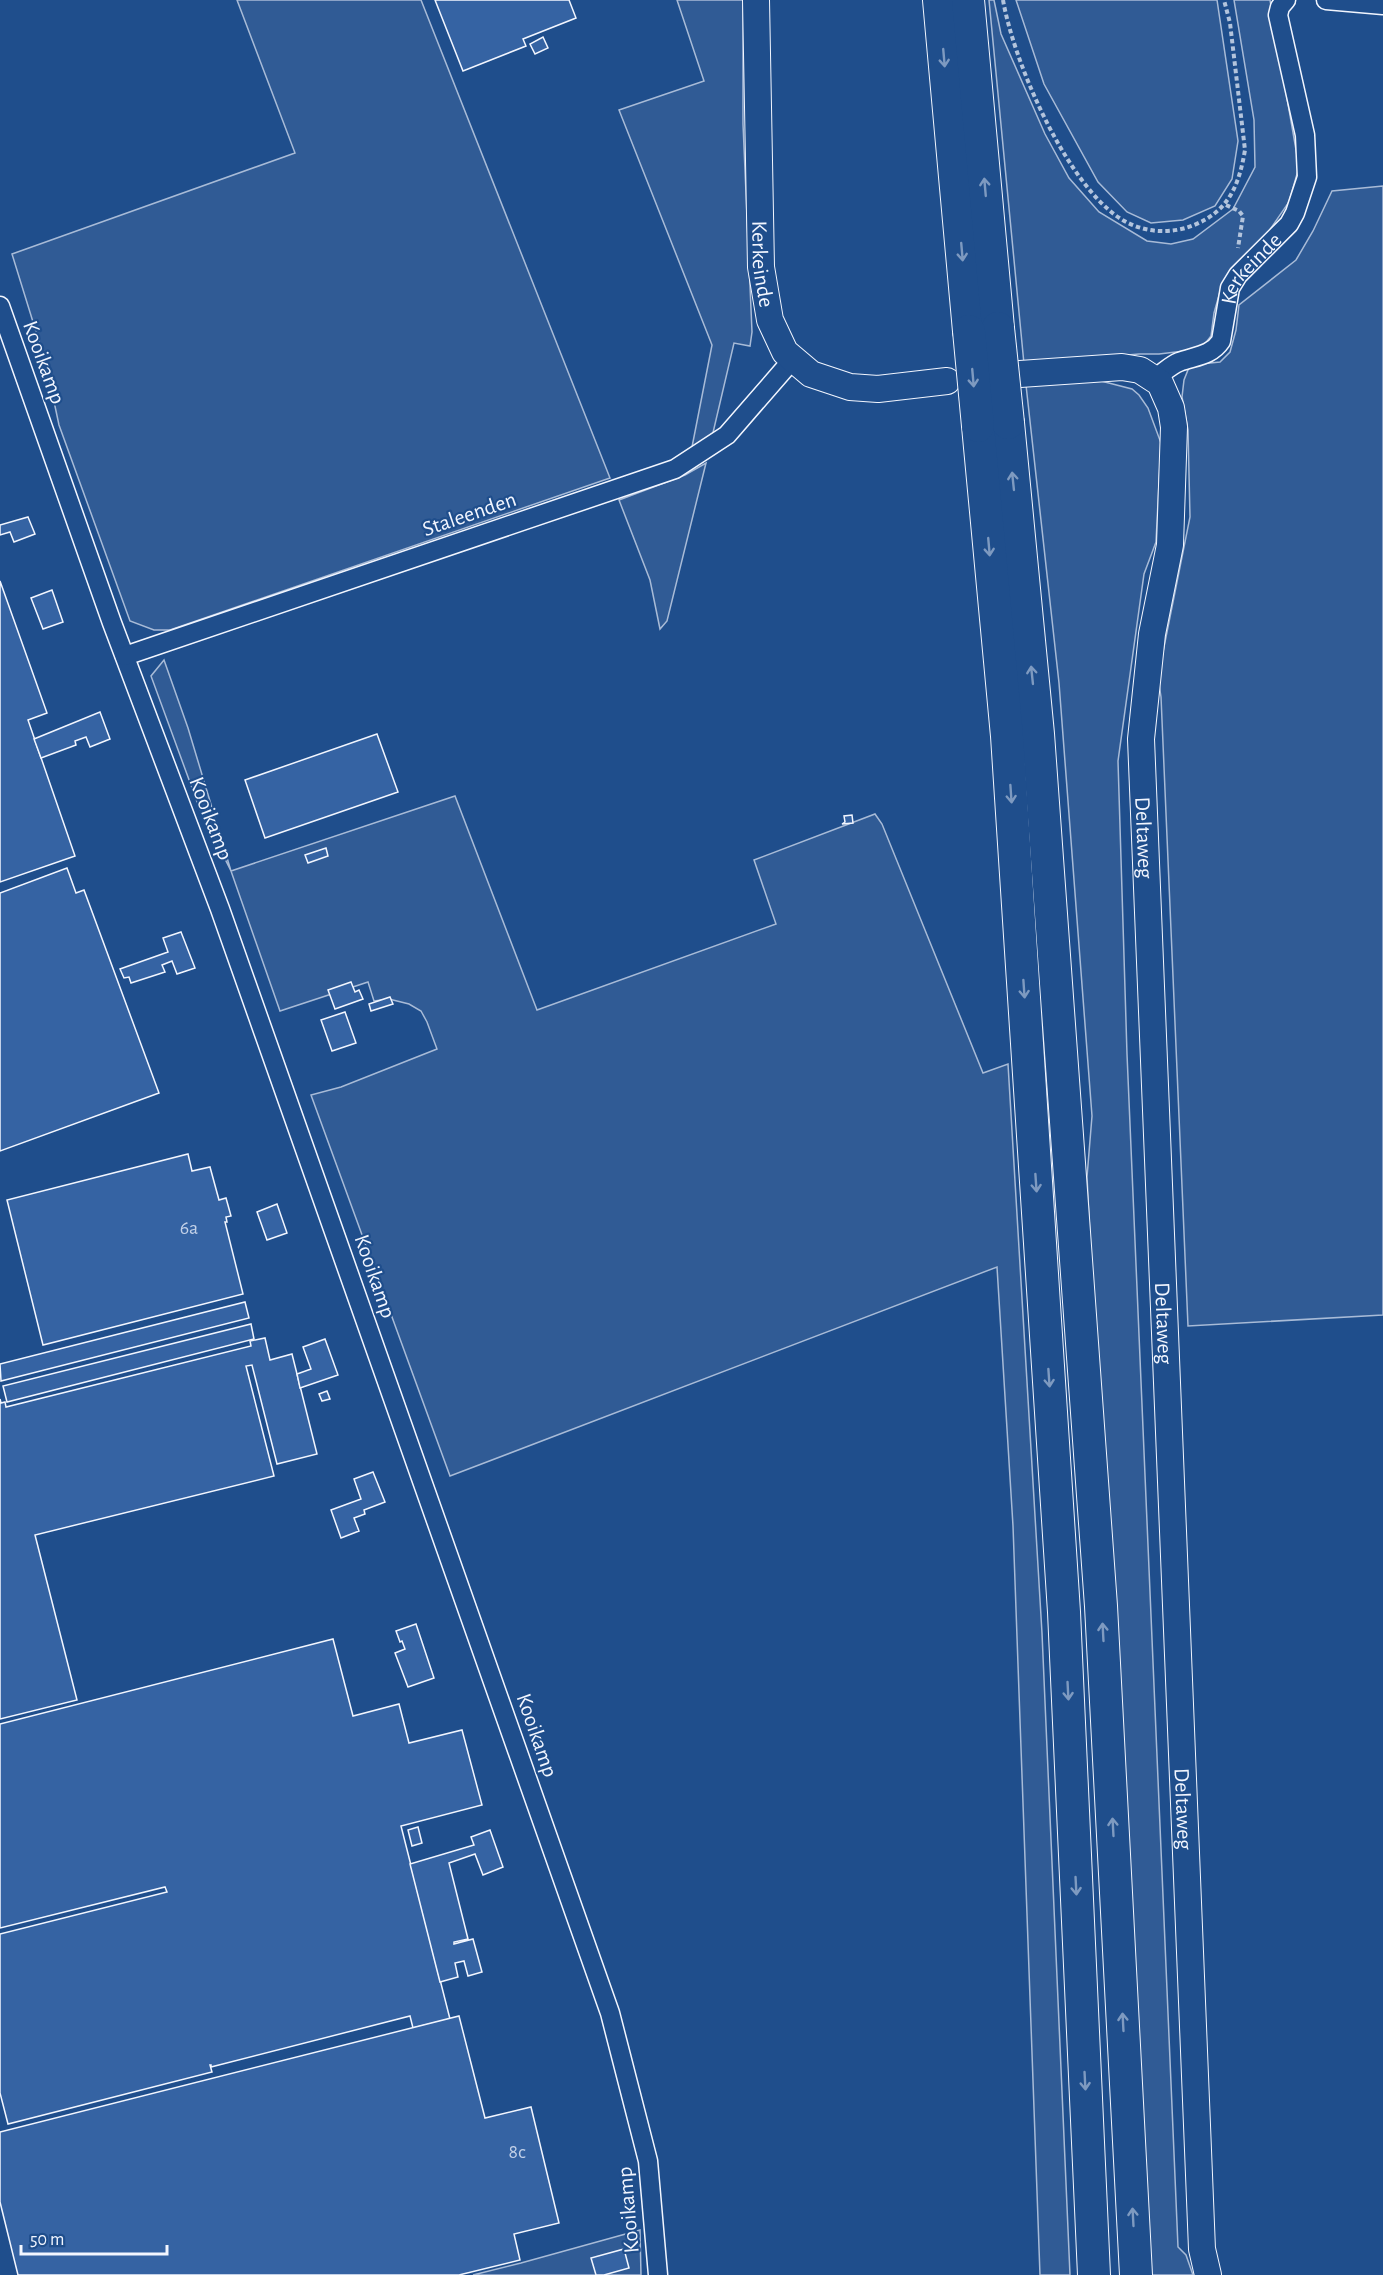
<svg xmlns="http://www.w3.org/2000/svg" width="1383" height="2275" font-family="'Alegreya Sans',sans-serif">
<rect width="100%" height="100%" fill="#1f4e8c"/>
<!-- built -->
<g fill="#305b95" stroke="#a8bbd7" stroke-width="1.5">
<path d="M237,0H421L610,478L170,630H154L130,621L59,425L46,364L12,254L295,153Z"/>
<path d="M677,0H743V124L752,332L750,346L734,343L712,437L692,447L712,345L619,110L704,81Z"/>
<path d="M989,0H994L1001,34L1045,134L1069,178L1099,212L1147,241L1171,244L1193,239L1233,209L1255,167L1254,120L1234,0H1270L1299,167L1289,202L1260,244L1222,285L1214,313L1211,336L1201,349L1159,354H1139L1024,364Z"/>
<path d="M1016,0H1217L1238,141L1232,179L1215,206L1183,220L1151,223L1127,212L1098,182L1044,84Z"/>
<path d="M1383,186V1315L1188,1326L1161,697L1158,677L1190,517L1188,430L1182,397L1184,380L1190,365L1220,362L1230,352L1236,330L1239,305L1296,260L1313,231L1332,191Z"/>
<path d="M1101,381L1132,389L1139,395L1148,408L1161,443L1156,542L1144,574L1118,761L1127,1054L1178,2247L1186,2255L1193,2275H1143L1087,1177L1092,1116L1059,683L1026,385Z"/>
<path d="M706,463L667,621L660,629L650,580L619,500L685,475Z"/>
<path d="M164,660L188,728L231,871L455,796L537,1010L776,924L754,860L875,814L882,824L983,1073L1008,1064L1042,1633L1070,2275H1040L1013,1526L997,1267L450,1476L311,1095L341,1087L437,1049L427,1022L421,1011L409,1004L389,999L374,1001L368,982L280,1011L231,871L199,807L151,676Z"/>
<path d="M640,2230L641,2275H473L521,2263Z"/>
</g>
<!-- building -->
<g fill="#3563a3" stroke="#f2f6ff" stroke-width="1.5">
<path d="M435,0H569L576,18L523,39L526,46L463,71Z"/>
<path d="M543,37L548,48L535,54L530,44Z"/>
<path d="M28,517L35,534L14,542L10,532L0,535V525Z"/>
<path d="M0,581L47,713L28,720L75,856L0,882Z"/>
<path d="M52,590L63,622L43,629L31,598Z"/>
<path d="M100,712L110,739L90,747L86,737L75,741L76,745L41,758L34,739Z"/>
<path d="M377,734L398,792L265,838L245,780Z"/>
<path d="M852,815L853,823L842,824L845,822L844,816Z"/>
<path d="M326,848L328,856L308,863L305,855Z"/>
<path d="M67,868L76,893L84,890L159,1093L0,1151V893Z"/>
<path d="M181,932L195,968L177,974L172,961L162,965L165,972L131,983L129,977L124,978L120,969L168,952L163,938Z"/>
<path d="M351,982L355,992L359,990L363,999L335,1009L328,990Z"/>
<path d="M390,997L393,1004L371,1011L369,1004Z"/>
<path d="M345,1012L356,1043L332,1051L321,1020Z"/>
<path d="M188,1154L192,1171L210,1167L219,1200L226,1198L231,1216L226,1217L227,1222H225L243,1294L43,1345L7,1200Z"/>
<path d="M277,1204L287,1233L267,1240L257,1212Z"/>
<path d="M245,1302L249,1318L1,1381L0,1364Z"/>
<path d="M251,1324L254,1339L7,1402L3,1386Z"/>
<path d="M265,1338L270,1360L292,1354L317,1454L277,1464L252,1365L246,1366L274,1476L35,1535L77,1700L0,1719V1399L1,1403L5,1402L6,1407L251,1346L250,1341Z"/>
<path d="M325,1339L338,1375L300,1388L297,1374L311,1369L303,1347Z"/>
<path d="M327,1391L330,1399L322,1401L319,1394Z"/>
<path d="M373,1472L385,1502L364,1510L365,1514L354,1518L359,1531L341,1538L331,1510L361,1499L354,1479Z"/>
<path d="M416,1624L434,1678L408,1687L395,1653L405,1649L402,1641L400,1642L396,1631Z"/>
<path d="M333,1639L353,1716L399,1704L409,1743L462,1730L482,1805L401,1826L450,2019L413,2028L410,2016L211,2067V2065H210L212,2072L8,2124L0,2093V1934L167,1892L165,1887L0,1928V1724Z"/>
<path d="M418,1827L422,1843L412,1846L408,1830Z"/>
<path d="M490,1830L503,1867L483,1875L475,1854L449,1863L468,1939L454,1942V1944L473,1939L482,1972L468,1976L464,1961L455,1963L458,1977L440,1982L410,1864L474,1845L471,1837Z"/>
<path d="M459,2016L485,2118L531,2107L559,2223L514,2234L520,2260L459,2275H18L0,2202V2132Z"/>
<path d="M624,2249L629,2268L604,2275H596L591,2258Z"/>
</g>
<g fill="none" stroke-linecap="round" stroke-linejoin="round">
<!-- street casing -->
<g stroke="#f2f6ff" stroke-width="21">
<g id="street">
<path d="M1326,0L1383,5"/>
<path d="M0,306L112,623L220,909L610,2013L648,2161L658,2275"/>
<path id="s1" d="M1155,378C1163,373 1171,365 1179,362C1195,356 1211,356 1221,341L1230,288L1238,275L1289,224L1295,213L1307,177L1305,135L1278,15L1280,7L1286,0"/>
<path d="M125,656L675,469L727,435L793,359"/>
</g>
</g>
<!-- secondary casing -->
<g stroke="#f2f6ff" stroke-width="28">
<g id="secondary">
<path id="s2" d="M756,0L761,267L770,320L785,352L811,374L850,387L878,389L947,381"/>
<path id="s3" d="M1020,374L1122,367L1140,370L1160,383L1171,408L1174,427L1170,545L1152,634L1141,739L1202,2249L1208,2275"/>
</g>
</g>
<!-- highway casing -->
<g stroke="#f2f6ff" stroke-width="34">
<g id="highway">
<path d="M939,0L969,331"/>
<path d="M968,0L998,328"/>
<path d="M1008,423L1038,734L1101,1606L1136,2275"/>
<path d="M978,426L1007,736L1064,1612L1094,2275"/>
</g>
</g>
<!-- path -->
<g stroke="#b3c4dc" stroke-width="4" stroke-dasharray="4.5 3" stroke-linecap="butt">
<path d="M1003,0C1014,62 1061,169 1109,210C1132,231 1165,237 1194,225C1229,211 1239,185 1245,150L1230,23L1224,0"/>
<path d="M1226,205L1239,211L1243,216L1238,248"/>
</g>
<!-- street -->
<use href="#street" stroke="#1f4e8c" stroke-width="18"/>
<!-- secondary -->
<use href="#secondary" stroke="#1f4e8c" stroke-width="26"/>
<!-- highway -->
<use href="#highway" stroke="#1f4e8c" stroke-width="32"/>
<!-- highway-bridge casing -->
<g stroke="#f2f6ff" stroke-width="34" stroke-linecap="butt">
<g id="highway-bridge">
<path d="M998,328L1008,423"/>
<path d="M969,331L978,426"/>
</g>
</g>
<!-- highway-bridge -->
<use href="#highway-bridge" stroke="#1f4e8c" stroke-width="32"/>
</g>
<!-- one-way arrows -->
<defs><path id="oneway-shaft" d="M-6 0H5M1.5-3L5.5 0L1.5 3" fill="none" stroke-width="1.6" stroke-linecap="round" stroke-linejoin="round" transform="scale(1.5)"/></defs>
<g stroke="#7e9ac0">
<use href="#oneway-shaft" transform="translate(944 58) rotate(85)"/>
<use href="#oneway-shaft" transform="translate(985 187) rotate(-95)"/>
<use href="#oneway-shaft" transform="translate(962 252) rotate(85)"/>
<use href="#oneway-shaft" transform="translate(973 378) rotate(85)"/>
<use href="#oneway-shaft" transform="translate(1013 481) rotate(-96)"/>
<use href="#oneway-shaft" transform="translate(989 547) rotate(85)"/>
<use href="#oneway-shaft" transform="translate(1032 675) rotate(-96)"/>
<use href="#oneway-shaft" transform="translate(1011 794) rotate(86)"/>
<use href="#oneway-shaft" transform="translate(1024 989) rotate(86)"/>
<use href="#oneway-shaft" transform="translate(1036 1183) rotate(86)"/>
<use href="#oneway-shaft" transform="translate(1049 1378) rotate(86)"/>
<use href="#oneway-shaft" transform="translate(1103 1632) rotate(-93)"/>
<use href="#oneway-shaft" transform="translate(1068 1691) rotate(87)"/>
<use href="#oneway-shaft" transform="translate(1113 1827) rotate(-93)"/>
<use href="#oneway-shaft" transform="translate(1076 1886) rotate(87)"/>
<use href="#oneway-shaft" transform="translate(1123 2022) rotate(-93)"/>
<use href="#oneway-shaft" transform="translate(1085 2081) rotate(87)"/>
<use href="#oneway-shaft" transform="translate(1133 2217) rotate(-93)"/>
</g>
<g text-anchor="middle" stroke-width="4.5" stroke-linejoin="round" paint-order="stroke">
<!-- number labels -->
<g font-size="20" fill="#c3d1e8">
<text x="189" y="1234">6a</text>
<text x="517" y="2158">8c</text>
</g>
<!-- street labels -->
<g font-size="22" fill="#f2f6ff" stroke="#1f4e8c">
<text dy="8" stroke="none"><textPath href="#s2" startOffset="264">Kerkeinde</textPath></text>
<text dy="8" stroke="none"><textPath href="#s1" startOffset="158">Kerkeinde</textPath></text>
<text transform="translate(45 362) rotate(70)" y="8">Kooikamp</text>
<text transform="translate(469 513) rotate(-19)" y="8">Staleenden</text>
<text transform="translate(212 818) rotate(69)" y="8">Kooikamp</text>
<text dy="8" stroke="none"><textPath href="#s3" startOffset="604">Deltaweg</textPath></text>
<text transform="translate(376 1276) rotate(71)" y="8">Kooikamp</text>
<text dy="8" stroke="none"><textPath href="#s3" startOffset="1090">Deltaweg</textPath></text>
<text transform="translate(538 1735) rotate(71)" y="8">Kooikamp</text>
<text dy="8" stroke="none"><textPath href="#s3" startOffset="1576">Deltaweg</textPath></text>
<text transform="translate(627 2210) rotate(-95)" y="8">Kooikamp</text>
</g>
</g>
<!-- scale -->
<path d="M21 2245v9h146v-9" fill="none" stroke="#f2f6ff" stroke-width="3"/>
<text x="30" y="2245" font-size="18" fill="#f2f6ff" stroke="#1f4e8c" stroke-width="4.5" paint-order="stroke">50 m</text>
</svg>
